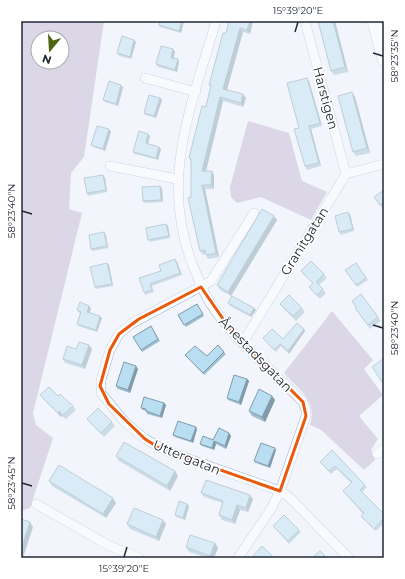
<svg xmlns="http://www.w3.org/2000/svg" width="405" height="579" font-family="Montserrat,sans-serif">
<rect width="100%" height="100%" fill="#f2f6fc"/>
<!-- forest -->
<g fill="#bfb1cc" fill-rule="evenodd">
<path d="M21,21H104L84,157L71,173L69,209L82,213L33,413L36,425L53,438L30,508L21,511ZM38,38H62V62H38Z"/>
<path d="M248,121L289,133L302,181L327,192L311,220L261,197L237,203L231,197L230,187Z"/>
<path d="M332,311L373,360L364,369L383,395L359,416L378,439L371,450L375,460L364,470L320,429L310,425C318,401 299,390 284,373Z"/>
</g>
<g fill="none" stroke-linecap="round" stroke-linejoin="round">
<!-- street casing -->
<g stroke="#9aafcc" stroke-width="10">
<g id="street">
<path d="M216,21C191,108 157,184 196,273C201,287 208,301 217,313C241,346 275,373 303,402L306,410V416L280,491L271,509L238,558"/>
<path d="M305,21L346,174"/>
<path d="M145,78L196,92"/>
<path d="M110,166L177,179"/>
<path d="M254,213L211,281L131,324L119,334L110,350L101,380V393L124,421L145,439L169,452L280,491L289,497L349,558"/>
<path d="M243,342L346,174L384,164"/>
<path d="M377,454L384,449"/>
<path d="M36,504L108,545L139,558"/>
</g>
</g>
<!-- secondary casing -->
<g stroke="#9aafcc" stroke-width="14">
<path id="secondary" d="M374,21L384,59"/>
</g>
<!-- street -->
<use href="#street" stroke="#fff" stroke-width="9"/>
<!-- secondary -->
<use href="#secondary" stroke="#fff" stroke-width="13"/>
</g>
<!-- wall -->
<g fill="#9fbfd0">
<path d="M160,21H184L181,33L160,27L159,25Z"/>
<path d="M253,21L250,34L243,32L227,90L246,98L243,107L223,101L206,171L214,175V189H205L219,257L208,259L205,254L203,255L200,251L191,197V161L189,158L211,88L209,85L226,33Z"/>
<path d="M318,21H335L348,72L334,75L331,71Z"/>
<path d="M136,42L131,59L119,56L117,53Z"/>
<path d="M173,49L175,52L173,58L178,59L179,62L177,72L158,67L156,64Z"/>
<path d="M307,78L309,81L322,126L311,129L321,166L307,170L305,166L299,128Z"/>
<path d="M123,87L118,106L105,102L103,100Z"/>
<path d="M352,92L355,97L370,153L356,156L353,152Z"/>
<path d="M160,98L162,100L156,118L145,115L144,113Z"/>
<path d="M109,129L111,132L105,151L93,147L91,145Z"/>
<path d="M150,136L148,144L159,147L161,149L158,160L135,154L133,152Z"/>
<path d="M103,175L105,178L107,192L88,196L87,193Z"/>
<path d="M162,188L163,202L145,203L143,201Z"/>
<path d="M384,190V206L382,208L374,197Z"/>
<path d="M350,214L354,231L341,235L339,232Z"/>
<path d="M274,216L277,220L231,296L220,290L217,285Z"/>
<path d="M166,224L168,226L170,238L150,242L148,240Z"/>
<path d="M106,235L108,248L93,251L91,249Z"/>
<path d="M175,259L177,262L182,275L152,286L154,292L145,295L144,292L139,278L161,271Z"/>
<path d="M107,263L109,265L113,286L96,289L95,287Z"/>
<path d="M356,263L368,280L357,287L345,270Z"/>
<path d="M301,271L324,274L327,278L319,285L326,293L320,299L312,291L309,287L313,283L304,275Z"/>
<path d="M361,294L381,321L370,329L355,308L356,307Z"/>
<path d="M228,303L254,308L256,310L251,317L230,306Z"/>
<path d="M197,304L204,316L186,327L178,315Z"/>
<path d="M280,304L302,308L305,312L296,321L284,309Z"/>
<path d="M91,308L90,312L102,318L97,332L78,326L77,324L80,313H79L77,310Z"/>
<path d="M151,326L160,341L142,352L133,337Z"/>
<path d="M304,329L305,331L289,354L281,346L276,352L263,338L283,339Z"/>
<path d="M76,349H92L85,369L65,363L63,359Z"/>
<path d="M224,352L226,354L204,375L185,355L207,356Z"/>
<path d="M138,369L130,393L118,389L116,386Z"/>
<path d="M247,379L249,381L241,405L228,400L227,398Z"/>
<path d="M40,395L58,396L73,406L76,410L66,419L62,416L61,417L43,399Z"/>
<path d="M272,396L275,400L265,422L252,416L249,411Z"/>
<path d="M164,403L166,405L162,418L147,414L146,411L143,410L141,408Z"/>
<path d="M87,419L112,422L115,426L104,437L90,423Z"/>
<path d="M197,429L193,443L175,437L173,435Z"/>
<path d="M229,433L231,436L226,449L216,444L214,450L202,446L200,444Z"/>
<path d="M276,450L270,468L256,463L254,461Z"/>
<path d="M332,450L365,485L367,487L362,492L384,514V523L376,531L363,519L361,516L363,514L343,491L351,483L337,469L331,474L320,462Z"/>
<path d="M116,456L178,476L170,491L119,461Z"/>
<path d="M49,481L116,503L106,518L52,486Z"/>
<path d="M201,493L253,499L248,512L240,510L235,524L222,520L219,515L223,503L204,497Z"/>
<path d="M187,504L189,506L185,520L176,517L175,515Z"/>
<path d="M127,524H166L159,541L130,529Z"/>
<path d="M273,526L299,530L301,532L289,544Z"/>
<path d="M215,543L218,548L214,558H207L189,552L186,547Z"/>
</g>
<!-- shaded-wall -->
<g fill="#829ba9">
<path d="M182,21H184L181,33L179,31Z"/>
<path d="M250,21H253L250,34L247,30Z"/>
<path d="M333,21H335L348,72L345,67Z"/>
<path d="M240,28L243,32L226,93L223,89Z"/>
<path d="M134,40L136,42L131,59L130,57Z"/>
<path d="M173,49L175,52L173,60L171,58Z"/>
<path d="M178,59L179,62L177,72L175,70Z"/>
<path d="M307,78L309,81L322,126L320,123Z"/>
<path d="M121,85L123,87L118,106L116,104Z"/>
<path d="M352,92L355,97L370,153L367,148Z"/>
<path d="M243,94L246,98L243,107L241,103Z"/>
<path d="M220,97L223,101L205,175L202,171Z"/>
<path d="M160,98L162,100L156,118L154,116Z"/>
<path d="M309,126L311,129L321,166L319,163Z"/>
<path d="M109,129L111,132L105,151L103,149Z"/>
<path d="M148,134L150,136L147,145L146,143Z"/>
<path d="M159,147L161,149L158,160L156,158Z"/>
<path d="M212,171L214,175V189L211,185Z"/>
<path d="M103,175L105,178L107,192L106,190Z"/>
<path d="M202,185L205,189L219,257L216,253Z"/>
<path d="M160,186L162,188L163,202L161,200Z"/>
<path d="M348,212L350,214L354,231L353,229Z"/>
<path d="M274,216L277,220L231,296L228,292Z"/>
<path d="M166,224L168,226L170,238L169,236Z"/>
<path d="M104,232L106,235L108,248L107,246Z"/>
<path d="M175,259L177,262L182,275L180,273Z"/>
<path d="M107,263L109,265L113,286L112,284Z"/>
<path d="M89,306L91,308L89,314L87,312Z"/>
<path d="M254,308L256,310L251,317L250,315Z"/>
<path d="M100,316L102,318L97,332L96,330Z"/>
<path d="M304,329L305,331L289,354L288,351Z"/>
<path d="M89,345L92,349L85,369L82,365Z"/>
<path d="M136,366L138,369L130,393L128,390Z"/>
<path d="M247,379L249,381L241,405L239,402Z"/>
<path d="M272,396L275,400L265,422L262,417Z"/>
<path d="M164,403L166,405L162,418L160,416Z"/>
<path d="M59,411L62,416L61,417L58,413Z"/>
<path d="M196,427L197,429L193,443L191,441Z"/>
<path d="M229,433L231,436L226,449L225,446Z"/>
<path d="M214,441L216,444L214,450L212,448Z"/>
<path d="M275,448L276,450L270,468L268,466Z"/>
<path d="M175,471L178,476L170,491L167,486Z"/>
<path d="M250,495L253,499L248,512L246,508Z"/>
<path d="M113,498L116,503L106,518L103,514Z"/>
<path d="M187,504L189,506L185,520L183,518Z"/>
<path d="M237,505L240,510L235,524L232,520Z"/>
<path d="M163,520L166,524L159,541L156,537Z"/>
<path d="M30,522L33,527L23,558H21V549Z"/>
<path d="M215,543L218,548L214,558H212L210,556Z"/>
</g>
<!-- building -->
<g fill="#b9def2" stroke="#829ba9">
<path d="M160,21H182L179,31L159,25Z"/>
<path d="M229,21H250L247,30L240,28L223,89L243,94L241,103L220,97L202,171H212L211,185H202L216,253L206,255L205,250L200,251L188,198L191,197V159L189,158L202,106L206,107L211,85H209L223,33H226Z"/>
<path d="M318,21H333L345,67L331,71Z"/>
<path d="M122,36L134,40L130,57L117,53Z"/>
<path d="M161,46L173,49L171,58L178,59L175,70L156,64Z"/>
<path d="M307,78L320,123L309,126L319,163L305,166L294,129L299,128L287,83Z"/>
<path d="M109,81L121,85L116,104L103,100Z"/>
<path d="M352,92L367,148L353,152L338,96Z"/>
<path d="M149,95L160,98L154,116L144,113Z"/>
<path d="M97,126L109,129L103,149L91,145Z"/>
<path d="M139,131L148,134L146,143L159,147L156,158L133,152Z"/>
<path d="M103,175L106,190L87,193L84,178Z"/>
<path d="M160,186L161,200L143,201L142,187Z"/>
<path d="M384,190V204L383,203L380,205L374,197Z"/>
<path d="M262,209L274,216L228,292L217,285Z"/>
<path d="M348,212L353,229L339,232L335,216Z"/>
<path d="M166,224L169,236L148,240L146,228Z"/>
<path d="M104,232L107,246L91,249L89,235Z"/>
<path d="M175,259L180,273L150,284L152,290L144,292L139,278L161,271L159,265Z"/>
<path d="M311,261L324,274L316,282L323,289L317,295L309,287L313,283L301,271Z"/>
<path d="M107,263L112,284L95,287L90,267Z"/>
<path d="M356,263L366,278L356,285L345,270Z"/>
<path d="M361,294L378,317L368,325L355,308L356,307L352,301Z"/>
<path d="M289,295L302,308L293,316L280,304Z"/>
<path d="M232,296L254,308L250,315L228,303Z"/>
<path d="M80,302L89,306L87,312L100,316L96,330L77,324L81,312L77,310Z"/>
<path d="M197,304L203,314L184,325L178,315Z"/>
<path d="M297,323L304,329L288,351L280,344L274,350L263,338L272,329L283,339Z"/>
<path d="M151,326L158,339L141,350L133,337Z"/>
<path d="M79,342L89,345L82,365L63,359L67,346L76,349Z"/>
<path d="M218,345L224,352L203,373L185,355L195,346L207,356Z"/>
<path d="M384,358V381L382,382L372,367Z"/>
<path d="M124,362L136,366L128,390L116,386Z"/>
<path d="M234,375L247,379L239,402L227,398Z"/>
<path d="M49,387L58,396L60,394L73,406L63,415L59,411L58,413L40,395Z"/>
<path d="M259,389L272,396L262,417L249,411Z"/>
<path d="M144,397L164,403L160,416L146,411V409L141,408Z"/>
<path d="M98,408L112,422L101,433L87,419Z"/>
<path d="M178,421L196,427L191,441L173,435Z"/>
<path d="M219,428L229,433L225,446L214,441L212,448L200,444L203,436L213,440Z"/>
<path d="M124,442L175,471L167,486L116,456Z"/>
<path d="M261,443L275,448L268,466L254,461Z"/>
<path d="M332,450L365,485L360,490L384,514V518L374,529L361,516L364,513L343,491L352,482L335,466L329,471L320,462Z"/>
<path d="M59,465L113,498L103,514L49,481Z"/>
<path d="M206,480L250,495L246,508L237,505L232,520L219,515L223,501L201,493Z"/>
<path d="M179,501L187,504L183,518L175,515Z"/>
<path d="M134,508L163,520L156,537L127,524Z"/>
<path d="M284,515L299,530L288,541L273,526Z"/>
<path d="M21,519L30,522L21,549Z"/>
<path d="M190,535L215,543L210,556L186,547Z"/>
<path d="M262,546L274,558H255L253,556Z"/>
<path d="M320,551L327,558H312Z"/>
</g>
<!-- marked area -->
<path d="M0 0H405V579H0ZM201,287L230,329L303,402L306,416L280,491L161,449L145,439L109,404L100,386L110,350L119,334L139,319Z" fill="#f2f6fc" fill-opacity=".55" fill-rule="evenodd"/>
<path fill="none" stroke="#e8590c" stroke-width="3" stroke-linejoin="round" d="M201,287L230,329L303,402L306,416L280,491L161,449L145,439L109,404L100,386L110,350L119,334L139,319Z"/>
<!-- ticks -->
<path fill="none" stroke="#202934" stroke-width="1.5" d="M295,32L298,22M373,53L383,56M22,211L32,214M373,325L383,328M22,483L32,486M124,557L127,547"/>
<g text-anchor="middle" stroke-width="3.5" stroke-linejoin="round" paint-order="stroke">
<!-- street labels -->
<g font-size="13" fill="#202934" stroke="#fff">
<text transform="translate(326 98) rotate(75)" y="5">Harstigen</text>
<text transform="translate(304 241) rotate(-58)" y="5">Granitgatan</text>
<text transform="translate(256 354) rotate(46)" y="5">Ånestadsgatan</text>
<text transform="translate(187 457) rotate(22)" y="5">Uttergatan</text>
</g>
</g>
<!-- border -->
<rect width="405" height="579" fill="none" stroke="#ffffff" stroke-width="44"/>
<!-- north arrow -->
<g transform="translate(50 50) rotate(198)"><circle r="19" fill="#ffffff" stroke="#a6a9ae"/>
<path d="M0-3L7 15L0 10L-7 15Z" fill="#4d6513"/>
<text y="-6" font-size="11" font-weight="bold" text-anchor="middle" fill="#202934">N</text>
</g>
<rect x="22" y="22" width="361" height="535" fill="none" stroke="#202934" stroke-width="1.5"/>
<g font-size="10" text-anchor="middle" fill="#202934">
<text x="298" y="14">15°39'20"E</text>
<text transform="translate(394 56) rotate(-90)" y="4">58°23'35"N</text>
<text transform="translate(11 211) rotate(-90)" y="4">58°23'40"N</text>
<text transform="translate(394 328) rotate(-90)" y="4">58°23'40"N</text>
<text transform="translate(11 483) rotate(-90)" y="4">58°23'45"N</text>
<text x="124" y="572">15°39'20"E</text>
</g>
</svg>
